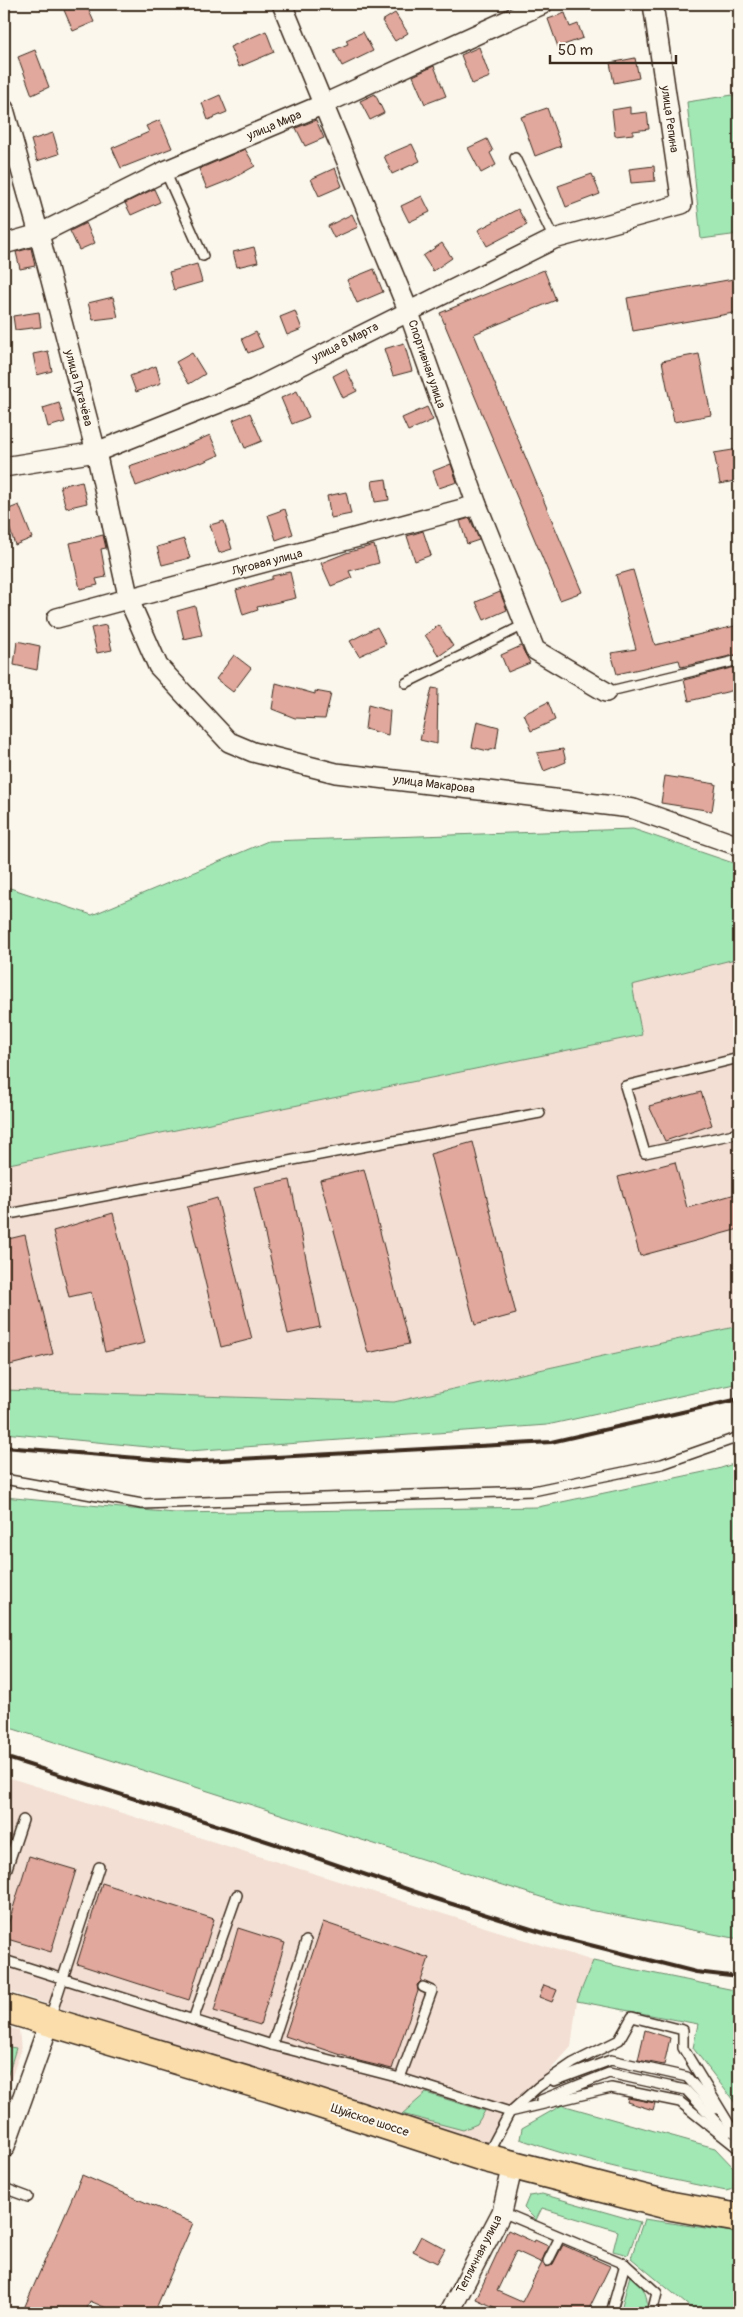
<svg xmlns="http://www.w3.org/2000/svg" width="743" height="2317" font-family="Pangolin,sans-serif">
<rect width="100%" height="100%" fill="#fbf7ec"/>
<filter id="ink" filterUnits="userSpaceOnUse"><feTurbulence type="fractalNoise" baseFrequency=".02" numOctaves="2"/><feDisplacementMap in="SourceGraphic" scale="10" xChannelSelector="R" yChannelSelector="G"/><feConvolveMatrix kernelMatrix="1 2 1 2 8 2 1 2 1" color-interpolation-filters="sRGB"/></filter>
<g filter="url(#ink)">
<!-- built -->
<g fill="#f3dfd4">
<path d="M739,958V1326L394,1402L4,1390V1165L642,1035L631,985Z"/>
<path d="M4,1776L593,1961L577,2001L571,2047L484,2144L4,1990Z"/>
<path d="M4,2027L19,2030L21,2050L4,2099V2082L6,2081L16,2047L4,2046Z"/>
</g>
<!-- green -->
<g fill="#a1e8b5" stroke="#6e896a">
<path d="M739,94V234L701,239L687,102Z"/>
<path d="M633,829L739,865V958L632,985L642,1035L4,1165V886L92,915L268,841Z"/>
<path d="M739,1326V1383L547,1425L189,1451L4,1433V1390L394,1402Z"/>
<path d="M739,1462V1939L569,1906L4,1726V1497L175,1513L538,1507L718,1469Z"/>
<path d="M593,1961L739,1991V2108L693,2048L698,2024L577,2001Z"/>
<path d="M4,2046L16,2048L6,2081L4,2082Z"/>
<path d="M426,2093L485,2111L477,2124L463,2130L402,2114Z"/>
<path d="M562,2105L715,2148L734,2168L733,2189L726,2191C657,2176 586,2164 520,2139L522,2128Z"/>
<path d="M542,2194L640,2222L628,2255L613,2251L618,2231L542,2208L536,2220L524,2208L529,2196Z"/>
<path d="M644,2219L739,2233V2313H697L631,2258Z"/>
<path d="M630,2275C643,2284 650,2297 646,2313H620Z"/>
</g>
<!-- building -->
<g fill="#e1a89d" stroke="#3b2a1e" fill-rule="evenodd">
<path d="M78,4H86L94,22L73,31L64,10Z"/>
<path d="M395,13L408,33L395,41L382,21Z"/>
<path d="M565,13L570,27L578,24L583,38L558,47L548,19Z"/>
<path d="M266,31L274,52L239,67L230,47Z"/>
<path d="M363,32L373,51L342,66L334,50L348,44L346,40Z"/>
<path d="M479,47L490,77L472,84L461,55Z"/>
<path d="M35,50L49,87L32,95L18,57Z"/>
<path d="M635,58L639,78L614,83L610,63Z"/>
<path d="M434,66L446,96L425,104L413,76Z"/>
<path d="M375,94L384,113L370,120L360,101Z"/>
<path d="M220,95L227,112L208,120L202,103Z"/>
<path d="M630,107V114L647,112L649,129L633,131V134L615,136L612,110Z"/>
<path d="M547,108L561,146L535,156L521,117Z"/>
<path d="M160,120L172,148L121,168L112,148L149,132L146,126Z"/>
<path d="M316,120L324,138L305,146L296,128Z"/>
<path d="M53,133L59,154L37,161L31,140Z"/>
<path d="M487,139L493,151L490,153L496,165L481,173L468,148Z"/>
<path d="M412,144L420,161L392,174L384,156Z"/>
<path d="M245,149L255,166L232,179L207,189L199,169Z"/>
<path d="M654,166L655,181L631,183L629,169Z"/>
<path d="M335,168L342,186L319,196L311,179Z"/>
<path d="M592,174L600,194L566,207L558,186Z"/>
<path d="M154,189L160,202L131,215L125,203Z"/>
<path d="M422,196L430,212L409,222L401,206Z"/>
<path d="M518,209L527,225L487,246L478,230Z"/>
<path d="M352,214L358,227L334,238L328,226Z"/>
<path d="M86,223L95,243L79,250L70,231Z"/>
<path d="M442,243L452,258L433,271L423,256Z"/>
<path d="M254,247L258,262L237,267L233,252Z"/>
<path d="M31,248L35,266L20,269L16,252Z"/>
<path d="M197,264L202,282L174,290L169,272Z"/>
<path d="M374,269L383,292L357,303L347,280Z"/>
<path d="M544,270L556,300L474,334L582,592L560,600L440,313Z"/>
<path d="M739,278V312L633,331L627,298Z"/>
<path d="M113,297L118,317L93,320L88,303Z"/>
<path d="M295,311L302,329L287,335L280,317Z"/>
<path d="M39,312L41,327L15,330L13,316Z"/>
<path d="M256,332L263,347L248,353L242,339Z"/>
<path d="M404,343L412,371L393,376L384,349Z"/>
<path d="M48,351L52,371L37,375L33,354Z"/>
<path d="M192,353L205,374L189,384L176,362Z"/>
<path d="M699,354L711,415L674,422L662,361Z"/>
<path d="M156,366L161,383L136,392L130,376Z"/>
<path d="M346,369L357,391L343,398L333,376Z"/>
<path d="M297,391L309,417L292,424L281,398Z"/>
<path d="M59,403L65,422L48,427L43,408Z"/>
<path d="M427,407L433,420L408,431L402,418Z"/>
<path d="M250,413L262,441L245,448L233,420Z"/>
<path d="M210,435L219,455L201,463L200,462L136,486L129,466L174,451Z"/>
<path d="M739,449V480L720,484L714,453Z"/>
<path d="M451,464L457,482L439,488L433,471Z"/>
<path d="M386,479L389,500L375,502L372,481Z"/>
<path d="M82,481L87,503L66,508L60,486Z"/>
<path d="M346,492L351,514L331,518L327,496Z"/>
<path d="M19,505L32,538L15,545L4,511Z"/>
<path d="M285,509L293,534L276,540L268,515Z"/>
<path d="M470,518L479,540L467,544L460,521Z"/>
<path d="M224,521L232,549L219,553L210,525Z"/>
<path d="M423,531L431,555L415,561L407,536Z"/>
<path d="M103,535L106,548L101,549L106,577L96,579L98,585L80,589L70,543Z"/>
<path d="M184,539L190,558L162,565L157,547Z"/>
<path d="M374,545L379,563L349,571L352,578L331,586L321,563L346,553Z"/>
<path d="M633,570L655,645L739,625V654L681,667L679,660L617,674L611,653L636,649L616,575Z"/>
<path d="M290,572L296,598L257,607L258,610L243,615L236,590L272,579V576Z"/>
<path d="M500,592L507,610L484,620L476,602Z"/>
<path d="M195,606L202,635L184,639L177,611Z"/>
<path d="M106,625L112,650L97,653L91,628Z"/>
<path d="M439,625L453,646L439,656L425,635Z"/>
<path d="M377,627L386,644L359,656L350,641Z"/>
<path d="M17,641L40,646L37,670L14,665Z"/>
<path d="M521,646L530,663L508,672L501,655Z"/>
<path d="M234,655L251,668L233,692L216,679Z"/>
<path d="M739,666V689L689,701L684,680Z"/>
<path d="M276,683L315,694V691L331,694L325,719L295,718L272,709Z"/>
<path d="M432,688L438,689L437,744L420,740Z"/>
<path d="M548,702L555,720L531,731L524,714Z"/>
<path d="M368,705L390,711L388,735L365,729Z"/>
<path d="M477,721L499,727L496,748L488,751L472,747Z"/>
<path d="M563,749L566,762L544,771L537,753Z"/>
<path d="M665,776L716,784L712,811L661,803Z"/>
<path d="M701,1092L712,1125L665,1141L649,1106Z"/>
<path d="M473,1142L516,1314L475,1325L430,1154Z"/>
<path d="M675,1162L687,1208L739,1193V1229L640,1256L618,1177Z"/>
<path d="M364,1169L409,1344L368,1353L320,1180Z"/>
<path d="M290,1180L320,1327L288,1334L254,1187Z"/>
<path d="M217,1198L252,1339L221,1347L187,1207Z"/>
<path d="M113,1213L145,1343L105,1352L91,1292L69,1297L53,1231Z"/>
<path d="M25,1235L53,1354L10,1365L4,1337V1240Z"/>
<path d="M29,1856L76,1870L51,1952L4,1938Z"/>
<path d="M102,1883L214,1919L189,2000L77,1964Z"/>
<path d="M323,1922L429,1958L421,1981L417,1985L418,1991L392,2069L359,2061L285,2036Z"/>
<path d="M238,1928L285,1943L260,2025L214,2011Z"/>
<path d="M544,1985L557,1990L552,2002L539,1997Z"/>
<path d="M645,2030L670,2038L664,2065L638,2060Z"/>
<path d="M628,2098L655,2103L653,2110L627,2102Z"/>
<path d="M82,2175L193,2223L154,2313H118L90,2301L85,2313H22Z"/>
<path d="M508,2230L534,2242L535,2240L548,2246L542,2261L546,2267L553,2264L563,2245L610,2266L587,2313H507L476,2299ZM516,2251L542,2263L522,2302L497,2291Z"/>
<path d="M421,2236L445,2249L437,2263L413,2251Z"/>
</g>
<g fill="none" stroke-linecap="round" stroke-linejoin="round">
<!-- service casing -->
<g stroke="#3b2a1e" stroke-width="12">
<g id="service">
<path d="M515,158L554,239"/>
<path d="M165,171L203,256"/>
<path d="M406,683L524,625"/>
<path d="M606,692L739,660"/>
<path d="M739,1058L625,1086L645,1153L739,1133"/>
<path d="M4,1215L540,1113"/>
<path d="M4,1479L142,1504L533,1491L662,1464L739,1437"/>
<path d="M4,1877L23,1820"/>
<path d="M4,1960L272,2045L400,2078L510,2112L611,2088L680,2102L739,2149"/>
<path d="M50,2018L99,1867"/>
<path d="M193,2020L237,1895"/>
<path d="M272,2045L306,1941"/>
<path d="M400,2078L432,1991L423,1987"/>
<path d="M554,2081L611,2060L687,2077L715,2109"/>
<path d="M541,2100L609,2073L686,2090L727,2133"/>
<path d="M4,2111L15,2118"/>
<path d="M487,2155L510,2112L538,2087L573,2063L619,2040L632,2017L683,2030V2048L739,2140"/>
<path d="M4,2188L28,2197"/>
<path d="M502,2212L625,2264L657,2293L652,2313"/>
<path d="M548,2261L560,2237"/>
<path d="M611,2313L625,2264"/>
</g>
</g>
<!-- minor casing -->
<g stroke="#3b2a1e" stroke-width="22">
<g id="minor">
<path d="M282,4L408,310L477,505L535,650L606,692"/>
<path d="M4,109L39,234L96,452L129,600L158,666L229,742L253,752L336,773L622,807L634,809L739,846"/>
<path d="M4,244L39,234L165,171L324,104L543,4"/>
<path d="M4,467L96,452L254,389L554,239L682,204L653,4"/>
<path d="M57,618L477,505"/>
<path d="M4,2149L50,2021"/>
<path d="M449,2313L502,2212L513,2165"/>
</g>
</g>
<!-- primary casing -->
<g stroke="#3b2a1e" stroke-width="31">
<path id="primary" d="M4,2008L271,2088L486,2158L672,2206L739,2218"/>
</g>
<!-- service -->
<use href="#service" stroke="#fbf7ec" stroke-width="9"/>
<!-- minor -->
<use href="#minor" stroke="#fbf7ec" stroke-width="19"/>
<!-- primary -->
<use href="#primary" stroke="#faddab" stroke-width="28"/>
<!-- rail -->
<g stroke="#3b2a1e" stroke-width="4">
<path d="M4,1447L186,1462L551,1442L739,1399"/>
<path d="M4,1757L285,1847L433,1898L547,1934L696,1972L739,1977"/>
</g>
</g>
</g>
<g text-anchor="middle" stroke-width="4" stroke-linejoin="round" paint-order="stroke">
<!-- street labels -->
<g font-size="12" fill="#3b2a1e" stroke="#fbf7ec">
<text transform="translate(670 119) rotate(82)" y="4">улица Репина</text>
<text transform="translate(274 125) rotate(-23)" y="4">улица Мира</text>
<text transform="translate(345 342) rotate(-27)" y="4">улица 8 Марта</text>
<text transform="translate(427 364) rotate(71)" y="4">Спортивная улица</text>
<text transform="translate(79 388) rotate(75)" y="4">улица Пугачёва</text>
<text transform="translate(267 562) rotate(-15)" y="4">Луговая улица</text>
<text transform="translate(434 784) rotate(7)" y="4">улица Макарова</text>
<text transform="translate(370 2120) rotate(18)" y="4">Шуйское шоссе</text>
<text transform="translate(479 2254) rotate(-63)" y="4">Тепличная улица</text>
</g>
</g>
<!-- margin -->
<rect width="743" height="2317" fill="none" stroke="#fbf7ec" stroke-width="20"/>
<rect x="10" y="10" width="723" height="2297" fill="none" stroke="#3b2a1e" stroke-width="2" filter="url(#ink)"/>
<!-- scale -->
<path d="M550 55v8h126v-8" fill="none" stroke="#3b2a1e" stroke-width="2.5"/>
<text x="558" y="55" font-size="15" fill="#3b2a1e" stroke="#fbf7ec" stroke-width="4" paint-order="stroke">50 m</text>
</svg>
